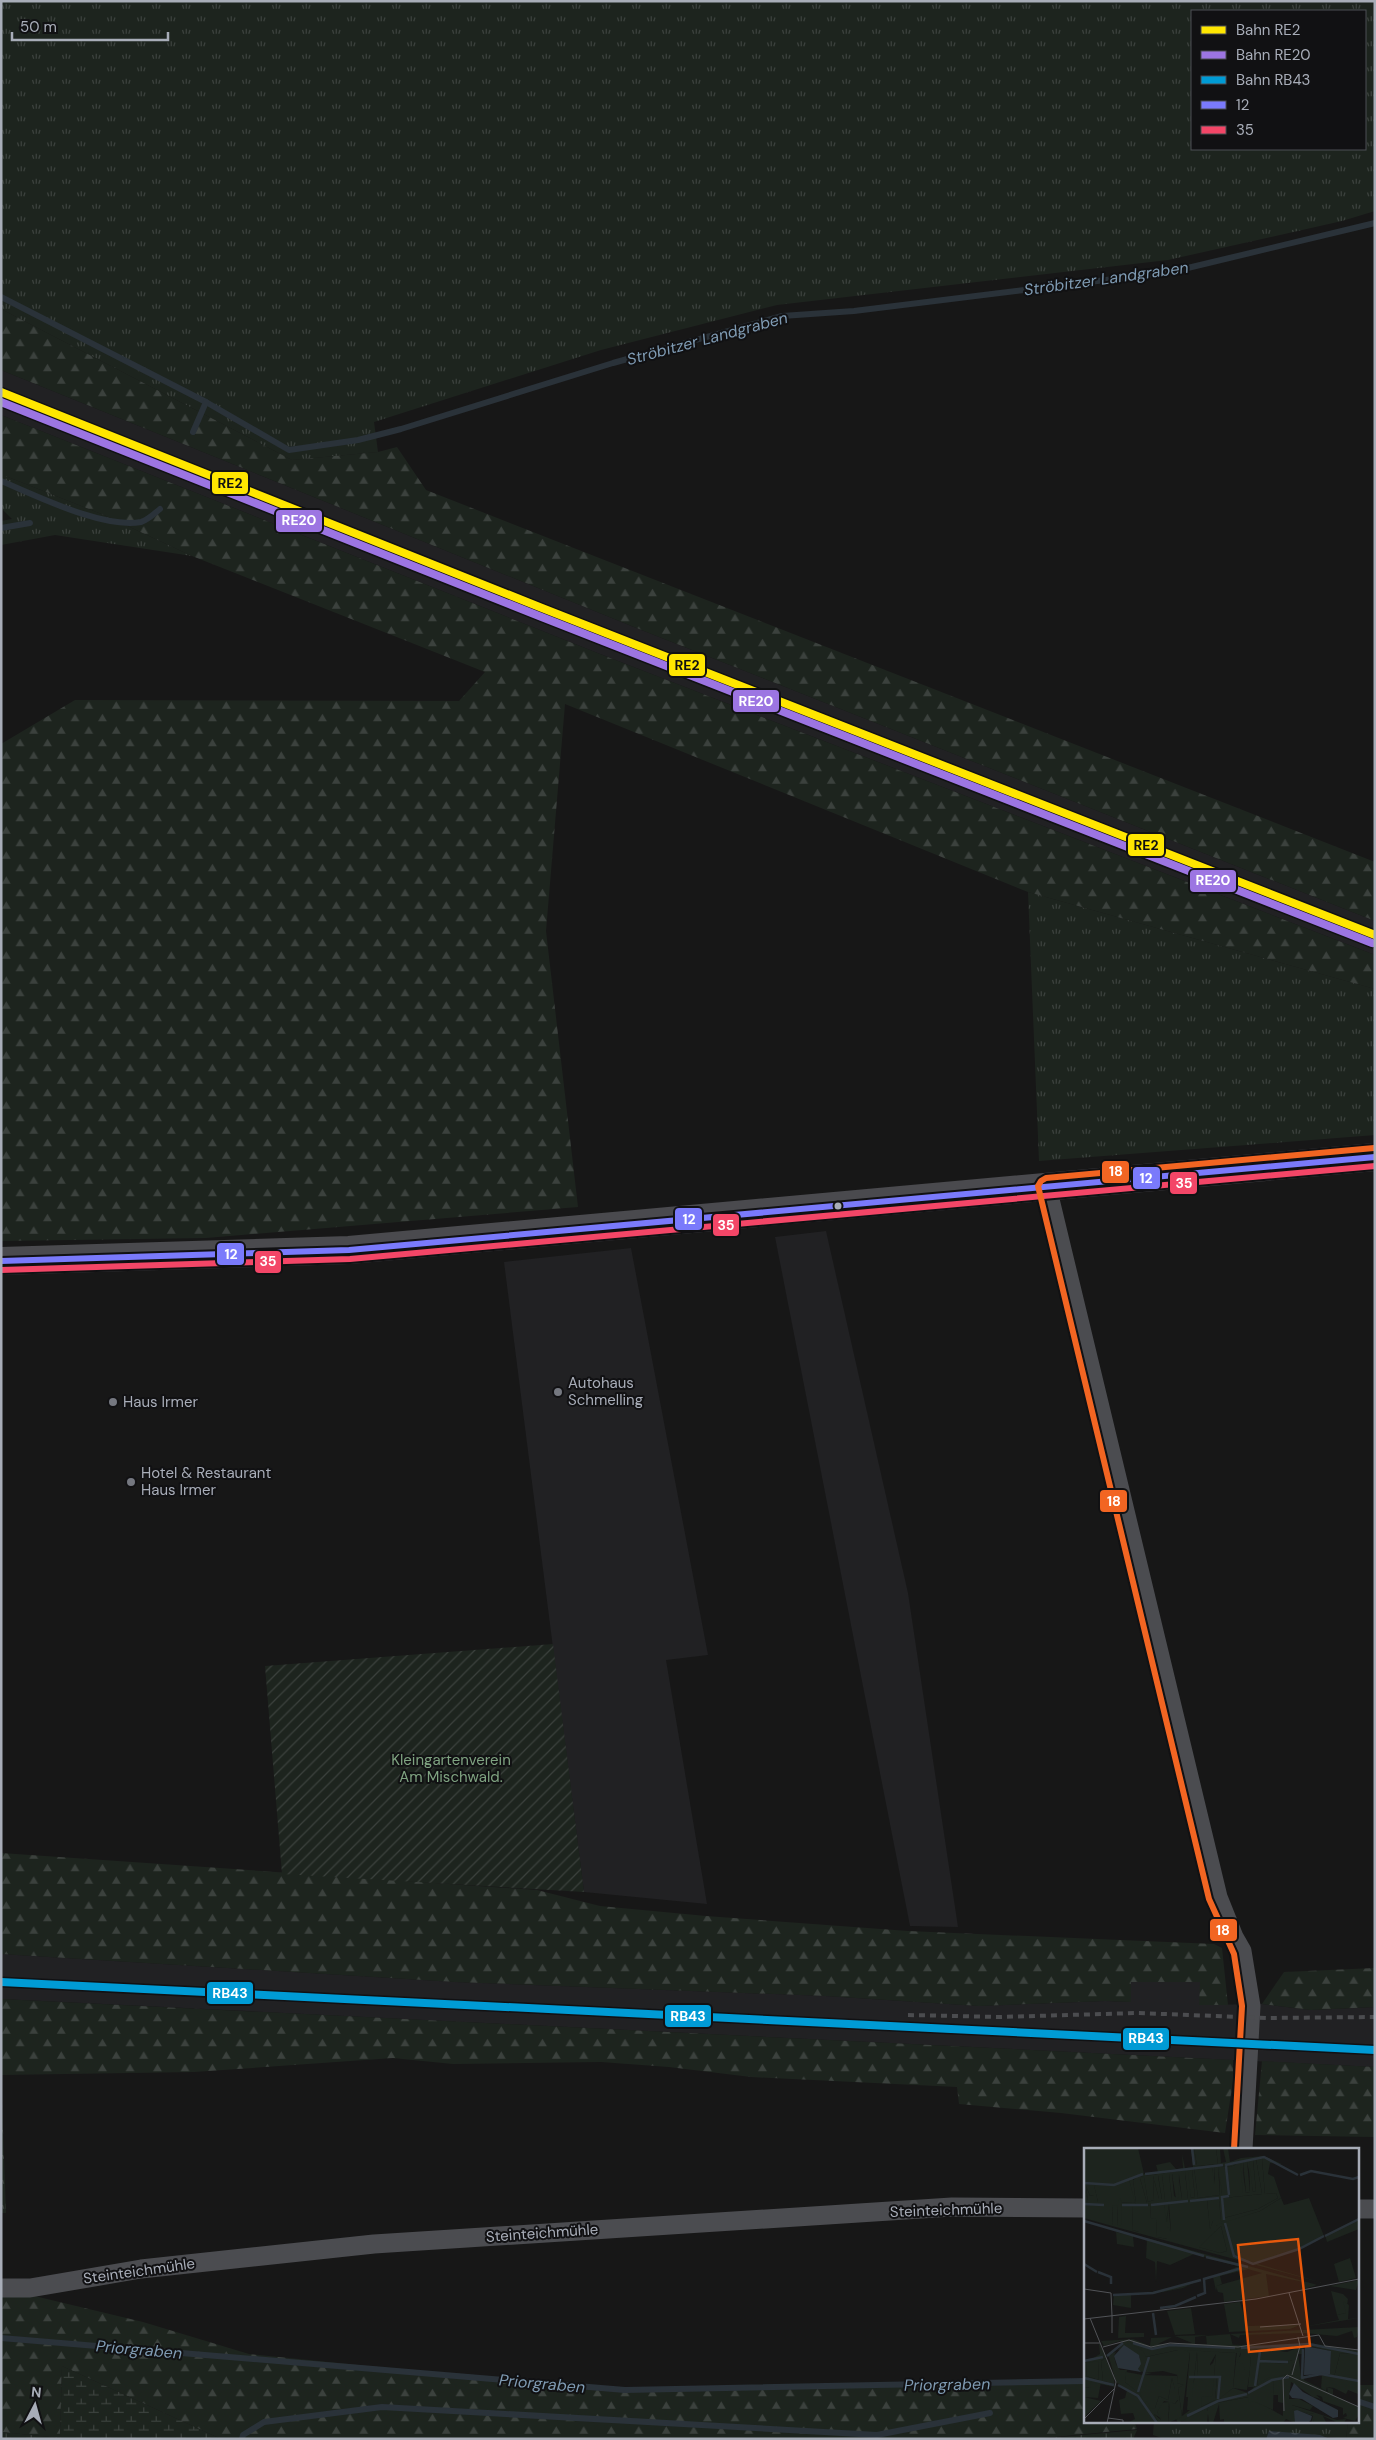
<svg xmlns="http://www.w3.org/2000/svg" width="1376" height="2440" font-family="'DM Sans',sans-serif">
<defs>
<pattern id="grass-tufts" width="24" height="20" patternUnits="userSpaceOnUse" patternTransform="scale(1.25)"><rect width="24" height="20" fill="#1d241e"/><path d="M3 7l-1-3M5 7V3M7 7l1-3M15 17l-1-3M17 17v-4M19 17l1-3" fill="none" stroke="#3b413d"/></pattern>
<pattern id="forest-firs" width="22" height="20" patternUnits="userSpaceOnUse" patternTransform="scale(1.25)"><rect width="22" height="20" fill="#1d241e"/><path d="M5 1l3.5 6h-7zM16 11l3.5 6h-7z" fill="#3b413d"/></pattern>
<pattern id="wetland-marsh" width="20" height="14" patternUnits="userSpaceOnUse" patternTransform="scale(1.25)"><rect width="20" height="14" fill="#1d241e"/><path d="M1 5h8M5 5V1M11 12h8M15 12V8" fill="none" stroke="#3b413d"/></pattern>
<pattern id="garden-furrows" width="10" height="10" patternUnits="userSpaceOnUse" patternTransform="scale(1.25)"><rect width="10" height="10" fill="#1d241e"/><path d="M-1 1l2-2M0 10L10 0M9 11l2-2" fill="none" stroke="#3b413d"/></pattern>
<pattern id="water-waves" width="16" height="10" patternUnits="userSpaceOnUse" patternTransform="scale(1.25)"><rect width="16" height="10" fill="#2a3239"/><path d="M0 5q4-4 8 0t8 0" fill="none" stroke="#464d54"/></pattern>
</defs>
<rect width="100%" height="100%" fill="#171717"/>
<!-- built -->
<g fill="#212123">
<path d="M1,370L634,627L1375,921V955L600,654L1,415Z"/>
<path d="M826,1231L908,1593L958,1927L910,1926L775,1237Z"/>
<path d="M631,1248L708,1655L666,1660L707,1904L584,1892L504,1262Z"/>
<path d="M1,1954L455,1982L826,1996L979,2006L1105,2001L1130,2002L1131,1982H1200V2005L1262,2004L1311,2010L1375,2007V2067L1,1999Z"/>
</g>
<!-- grass -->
<g fill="url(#grass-tufts)" fill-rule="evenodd">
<path d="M1,1H1375V211L1342,221L1168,260L777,305L601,350L374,422L378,452L292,460L1,309ZM1192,11H1365V149H1192Z"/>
<path d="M1,477H8L104,515L192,556L55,535L1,545V521L12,519L1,508Z"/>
<path d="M1028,892L1375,989V1135L1039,1161Z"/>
<path d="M1,2075L6,2213H1Z"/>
<path d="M1154,2421H1348L1346,2439L1269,2431L1266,2439H1165L1153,2435Z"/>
</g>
<!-- forest -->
<g fill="url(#forest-firs)">
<path d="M1,309L292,460L378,452L397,447L426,490L1375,862V921L634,627L1,370Z"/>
<path d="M1,415L600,654L1375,955V989L1028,892L565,704L546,931L578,1207L206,1238L1,1241V744L75,700L459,701L485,672L192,556L104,515L8,477H1Z"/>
<path d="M1,1853L537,1890L600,1906L706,1916L908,1931L1214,1944L1222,1948L1228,2005H1199L1200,1982H1131V2002L1105,2001L979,2006L826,1996L455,1982L1,1954Z"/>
<path d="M1375,1968V2007L1311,2010L1262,2004L1284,1972Z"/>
<path d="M1,1999L1233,2060V2081L1225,2133L1061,2113L959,2104L957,2087L751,2077L669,2067L601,2062L453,2064L393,2058L194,2072L2,2075Z"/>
<path d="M1262,2061L1375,2067V2137L1255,2135Z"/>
<path d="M1,2288L143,2322L249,2354L626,2392L1085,2381V2421H1134L1137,2429L1034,2439H221L62,2366L60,2438L1,2432Z"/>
<path d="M1357,2385H1375V2439H1346L1348,2421H1357Z"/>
</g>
<!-- wetland -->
<g fill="url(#wetland-marsh)">
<path d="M62,2366L221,2439H1V2432L60,2438Z"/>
<path d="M1137,2430L1133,2439H1039Z"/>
</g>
<!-- garden -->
<path fill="url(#garden-furrows)" d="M553,1644L584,1892L282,1874L265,1666Z"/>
<!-- water -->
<path fill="url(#water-waves)" d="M1269,2431L1320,2435L1330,2439H1266Z"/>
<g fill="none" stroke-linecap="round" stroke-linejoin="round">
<!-- stream -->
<g stroke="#2a3239" stroke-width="6">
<path d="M1,297L206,402L289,450L358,440L401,429L613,363L782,316L854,311L1171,272L1375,223"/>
<path d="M193,432L206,402"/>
<path d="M1,481C37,496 103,529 141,522C148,520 155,513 160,509"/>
<path d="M1,528L30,523"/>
<path d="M1,2338L625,2390L1085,2381"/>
<path d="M1357,2401L1375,2407"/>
<path d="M242,2439L243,2435L264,2422L382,2407L877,2435L990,2413"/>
</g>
<!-- minor -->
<g stroke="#4b4c50" stroke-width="19">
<path d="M1047,1187L1218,1897L1234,1937L1242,1951L1251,2006L1243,2149"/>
<path d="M1357,2209H1375"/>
<path d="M1,2288H30L141,2269L374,2244L952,2207L1085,2208"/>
</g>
<!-- secondary -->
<path stroke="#4a4a4e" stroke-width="28" d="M1,1261L349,1250L1375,1157"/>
<!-- rail -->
<path stroke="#4b4c4f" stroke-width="4" stroke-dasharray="6 5" stroke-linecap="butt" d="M908,2015L999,2017L1138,2013L1268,2018L1375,2017"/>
<!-- bus-1 casing -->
<g stroke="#111113" stroke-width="10">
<path id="bus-1" d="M1,1261L349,1250L1375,1157"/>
</g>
<!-- bus-2 casing -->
<g stroke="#111113" stroke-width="10">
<path id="bus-2" d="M1,1270L350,1259L1375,1166"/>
</g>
<!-- bus-3 casing -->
<g stroke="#111113" stroke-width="10">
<path id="bus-3" d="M1234,2149L1242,2006L1234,1954L1209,1899L1038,1186L1041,1181L1046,1178L1374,1148"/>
</g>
<!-- bus-1 -->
<use href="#bus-1" stroke="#7a7afb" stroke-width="6"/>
<!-- bus-2 -->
<use href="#bus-2" stroke="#f34667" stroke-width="6"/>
<!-- bus-3 -->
<use href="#bus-3" stroke="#f26522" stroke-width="6"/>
<!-- rail-1 casing -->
<g stroke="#111113" stroke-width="11">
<path id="rail-1" d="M1,392L542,608L1375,935"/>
</g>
<!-- rail-2 casing -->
<g stroke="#111113" stroke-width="11">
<path id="rail-2" d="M1,402L539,616L1372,943"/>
</g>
<!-- rail-3 casing -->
<g stroke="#111113" stroke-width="11">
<path id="rail-3" d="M1,1982L1375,2050"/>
</g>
<!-- rail-1 -->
<use href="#rail-1" stroke="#ffe600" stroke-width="8"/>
<!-- rail-2 -->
<use href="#rail-2" stroke="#9c75e2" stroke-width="8"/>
<!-- rail-3 -->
<use href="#rail-3" stroke="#009bd5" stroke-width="8"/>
</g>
<!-- markers -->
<circle fill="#a8adb8" stroke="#111113" stroke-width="2" cx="838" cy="1206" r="4.5"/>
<g fill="#757880" stroke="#111113" stroke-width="2">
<circle cx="558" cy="1392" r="5"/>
<circle cx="113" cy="1402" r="5"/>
<circle cx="131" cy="1482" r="5"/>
</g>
<g text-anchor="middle" stroke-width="4" stroke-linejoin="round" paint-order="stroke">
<!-- poi labels -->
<g font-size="15" fill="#a8adb8" stroke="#111113" text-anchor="start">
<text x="568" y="1388">Autohaus<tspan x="568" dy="17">Schmelling</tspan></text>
<text x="123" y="1407">Haus Irmer</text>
<text x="141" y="1478">Hotel &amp; Restaurant<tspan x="141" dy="17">Haus Irmer</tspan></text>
</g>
<!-- park labels -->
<g font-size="15" fill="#7fa381" stroke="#111113">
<text x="451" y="1765">Kleingartenverein<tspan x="451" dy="17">Am Mischwald.</tspan></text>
</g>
<!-- street labels -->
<g font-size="15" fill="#a8adb8" stroke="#111113">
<text transform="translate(946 2210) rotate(-2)" y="5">Steinteichmühle</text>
<text transform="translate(542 2233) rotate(-4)" y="5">Steinteichmühle</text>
<text transform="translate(139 2271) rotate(-8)" y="5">Steinteichmühle</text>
</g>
<!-- water labels -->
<g font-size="16" font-style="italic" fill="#7f9bb3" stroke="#111113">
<text transform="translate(1106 278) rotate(-8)" y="6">Ströbitzer Landgraben</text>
<text transform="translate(707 338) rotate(-15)" y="6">Ströbitzer Landgraben</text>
<text transform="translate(139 2349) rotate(5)" y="6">Priorgraben</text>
<text transform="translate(542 2383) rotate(5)" y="6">Priorgraben</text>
<text transform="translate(947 2384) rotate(-1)" y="6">Priorgraben</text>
</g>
</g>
<!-- overview -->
<g transform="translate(1084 2148)">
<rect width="275" height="275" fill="#171717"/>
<path d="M4,0H54L60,26L45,31L52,55L14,54L10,38V47L6,48L2,38L4,55L0,38V3ZM110,0H132L134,16L113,18ZM178,10L181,46L192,45L194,50L174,61L140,70L139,50L178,46L172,11L169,12L172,43L169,44L163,13L166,44L162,45L159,13L160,45H146L143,19L144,47L138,48L134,19L136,47L114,50L110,20L128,19L131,36L130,19L149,18L158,12ZM86,14L92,21L74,24L72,17ZM108,21L111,49L107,50L101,24L104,51H98L95,27V51H92L88,26H85L88,52L81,53L78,27L74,28L78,52L75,51L69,28L70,52L64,54L60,30H56L63,55H80L83,74L84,56L87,84L83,91L73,89L72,72L67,70L66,58L55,57V84L48,82L49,58L37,78H33L34,59L29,58L28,78L0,70V57L52,56L49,32L53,29ZM197,50L200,57L225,50L240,88L214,101L169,116L149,108L140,77L131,78L129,73L126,82L123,52L135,51L137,72L142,73L176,63ZM275,70V81L243,94L241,87ZM137,78L143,103L136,105L114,99ZM266,110L272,130L255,134L250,116ZM155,118L165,121L136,128L138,136L133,138L132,143L129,129ZM275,132L272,142L246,138ZM247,143L259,146L264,151L262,165L253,167ZM30,146H47V160L29,157ZM146,186L149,198L123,197L122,188ZM256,205L275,206V233L250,229ZM21,210L29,225L30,236L19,233L17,213ZM14,212L15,232L2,228L3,215ZM176,214L207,216L210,215L206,226L173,237ZM130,230H133L131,252L117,259V249ZM6,234H17L14,250L0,249V239L5,240ZM165,249L199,268V275H140V271L136,272L135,256L129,275H125L124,266L123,275L96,273L121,260L124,263L123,260L132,255ZM85,254L84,275H74L70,266L77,272L73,264L76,255ZM208,257L253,272L262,271L260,275H254L239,268L242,274L248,275H229L230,266L208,262Z" fill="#1d241e"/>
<path d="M107,0H110L113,18L134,16L132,0H136L137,15L142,14L139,0H144L146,14L157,10L180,8L198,16L186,15L184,26L190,29L197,50L176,63L142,74L137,73L135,51L123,52L126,81L129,73L132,72V78L137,75L140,77L150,109L239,135L28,78L29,57L34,58L33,77L37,78L38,58H49L48,82L55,84V57L66,58L67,70L72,71L73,89L83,91V78L87,84L85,56L82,74L80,56L63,55L56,30L60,29L64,54L70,52L69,28L75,51H78L74,27H78L81,52H88L85,26H88L90,48L95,51L94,26L98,51H104L101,23L104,24L107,50L111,49L108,21L54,29L49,31L52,57H0V38L4,54L2,38L6,48L10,47V37L14,54H34L36,50L38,55H51L45,31L60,26L99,20L98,6L101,20L109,19ZM178,10L181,46L192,45L194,50L174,61L140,70L139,50L178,46L172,11ZM169,11L172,43L169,44L165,12L166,44L162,45L157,13ZM156,13L159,45H146L142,19L144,47H138L135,19L136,47L114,50L110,20L128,19L130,37V19L149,18ZM137,78L143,103L136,105L115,99ZM32,84L49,88L50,99L33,96ZM63,90L230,136L233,137L220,141L219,134L182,126L185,148L140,154L139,145L134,144L132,138L178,125L110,106L86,117L73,113L72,134L71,114L62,110ZM117,131L99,140L79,144L47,146L77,143ZM259,153L265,157L264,171L275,170L219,179L255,172L253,167L262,165ZM156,154L163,178L216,177L206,181L145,184L140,156ZM107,160L111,186L91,187L83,163ZM42,168L41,185H60V189L34,190L35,169ZM275,179L273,189L270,190L268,183L253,188L219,185V182ZM218,182V185L156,187L155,190L146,186ZM125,187L111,189V196L215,198L193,205L168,201V204L152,205L103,203L106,204L98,268L106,262H103L104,249L110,233L113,204L114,227L129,215L132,206L130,229L137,228L135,250L149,240L164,245L170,239L175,208L207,213L215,199H219L218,206H214L217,228H221L220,232L244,244L243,239L249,241V247L275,259V267L271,273L259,270L263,268L262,265L259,267V260L239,253L238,249L236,248L232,247L237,251L229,249L207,234L205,251H215L229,258L226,262L208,257V261L230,266V271L229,275H227L229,268L213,262L211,275L202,271L199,275V231L190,233L189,262L169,253L165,255L164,249L132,255L123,260L124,263L121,261L94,275L92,271L98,268L94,240L99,237L93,235L94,202L62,209L34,202L39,195L36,193L20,198L17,193L49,191L66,198L67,190L88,189L74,196L108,195L91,188ZM177,215L207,216H210L206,226L184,230L173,237ZM133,230L131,252L117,259L118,249L128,248L130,231ZM226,195L275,203V206L256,205L250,229L239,227L246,225L247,203L224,198ZM15,196H17L29,225L31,239L6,234L7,240L0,239L1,215L16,206ZM21,210L29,225V236L19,233L17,213ZM14,213L15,232H14L2,228L3,215ZM32,204L30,208L32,216L36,222H43L41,234L55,244L62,218L61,225H68L60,227L59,254L63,252L71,260L75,248L84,252L88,230L94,251L91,256L86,255L84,271L85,254L80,253L73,264L78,271L70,266L74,275H43L51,271L49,265L37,266L35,252L41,250L43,242L32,234L24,206ZM167,208L166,222H161L153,214V209ZM0,249L17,253L0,269Z" fill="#1d241e" fill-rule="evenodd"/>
<path d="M46,195L59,203L62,209L94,202V227L79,223L60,225L61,219L59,224L54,223L56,209L40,197ZM215,199L212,211L206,213L181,212L175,208L170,239H164L167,209H156L157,204H168V201L203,204ZM100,202L152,205L149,240L135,251L137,229H130L132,206L126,216V229L114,228L113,204L108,249H102L106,205ZM42,224L59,227L55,245L41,234ZM60,227L93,228V235L100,237L94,240L98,269L84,275L86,254L91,256L94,252H87V242H91L88,230L84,252L75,248L71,260L67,261L63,253L60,255L56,245Z" fill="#1d241e"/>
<path d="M153,203L157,204L153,214L159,216L161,222H166L163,242L149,240ZM238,227L275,233L274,246L264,242L262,246L250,240L243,239L242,243L237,240ZM199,231V255L194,254V247H189L190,233Z" fill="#1d241e"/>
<path d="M40,197L55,207L57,216L54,221L57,224L34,220L30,208ZM221,198L247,203L246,226L220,227ZM210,235L219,244L254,262V269L249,270L218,251L208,250L205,246ZM213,262L228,268L227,272L224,275H211L210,263Z" fill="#2a3239"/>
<path fill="none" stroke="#2a3239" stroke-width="2.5" d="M108,0L110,17M141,17L180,9L214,27M142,18L145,47M61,26L139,17M216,27L227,23L269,31L275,29M0,35L30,37L59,26M106,53L135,50M0,56L20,57M38,57H64M67,57L104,53M140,72L138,49L145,48M0,73L120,108M141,75L150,108L169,116L215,101L240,88M241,88L275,71M122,109L164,119M0,116L13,124M14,124L27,129V136M29,147L69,145L117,132M113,148L121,145L120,131L158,120M76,160L91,158L112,149M69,165L72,187M49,195L68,201L86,197L151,200M157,200L225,196L275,206M23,208L39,195M0,213L19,209M175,213L204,214M105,229H136L134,251M0,230L30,237M217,230L237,226L275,233M218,230L219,201M34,237L54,248L73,275M171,238L176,203L209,198M54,244L65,209M164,245L188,232L205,229M103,268L134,253L163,246"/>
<path fill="none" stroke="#515357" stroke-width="1" d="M0,141L27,145L28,168M205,145L219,188M6,170L32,234L23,275M0,171L172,151L275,131M176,179L217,176M28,185V168M0,195H16M19,199L45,192L67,199L86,195L154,199L235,187L241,198L275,202M208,227L216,198L214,189M200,263L199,231L203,227L275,259M24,270L39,272V275M0,271L30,241"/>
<path fill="#e8590c" fill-opacity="0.15" stroke="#e8590c" stroke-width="2.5" d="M214,91L226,198L165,204L154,97Z"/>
<rect width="275" height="275" fill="none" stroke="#a8adb8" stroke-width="2.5"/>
</g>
<g stroke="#111113" stroke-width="2">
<rect x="211" y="471" width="38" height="24" rx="5" fill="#ffe600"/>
<rect x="275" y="509" width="48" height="24" rx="5" fill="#9c75e2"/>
<rect x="668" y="653" width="38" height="24" rx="5" fill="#ffe600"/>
<rect x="732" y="689" width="48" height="24" rx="5" fill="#9c75e2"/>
<rect x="1127" y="833" width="38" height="24" rx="5" fill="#ffe600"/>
<rect x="1189" y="869" width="48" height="24" rx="5" fill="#9c75e2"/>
<rect x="1101" y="1160" width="29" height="24" rx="5" fill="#f26522"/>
<rect x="1132" y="1166" width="29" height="24" rx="5" fill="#7a7afb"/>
<rect x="1169" y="1171" width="29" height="24" rx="5" fill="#f34667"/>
<rect x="674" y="1207" width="29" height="24" rx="5" fill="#7a7afb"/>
<rect x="712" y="1213" width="28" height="24" rx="5" fill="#f34667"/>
<rect x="216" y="1242" width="29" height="24" rx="5" fill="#7a7afb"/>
<rect x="254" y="1250" width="28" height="24" rx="5" fill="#f34667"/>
<rect x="1099" y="1489" width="29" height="24" rx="5" fill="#f26522"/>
<rect x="1209" y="1918" width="29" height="24" rx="5" fill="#f26522"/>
<rect x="206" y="1981" width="48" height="24" rx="5" fill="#009bd5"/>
<rect x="664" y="2004" width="48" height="24" rx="5" fill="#009bd5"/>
<rect x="1122" y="2027" width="48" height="24" rx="5" fill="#009bd5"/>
</g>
<g font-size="14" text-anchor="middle" font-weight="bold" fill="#fff">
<text x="299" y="525">RE20</text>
<text x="756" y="706">RE20</text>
<text x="1213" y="885">RE20</text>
<text x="1116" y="1176">18</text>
<text x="1146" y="1183">12</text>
<text x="1184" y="1188">35</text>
<text x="689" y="1224">12</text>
<text x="726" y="1230">35</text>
<text x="231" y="1259">12</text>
<text x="268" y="1266">35</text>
<text x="1114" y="1506">18</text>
<text x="1223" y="1935">18</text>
<text x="230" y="1998">RB43</text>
<text x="688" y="2021">RB43</text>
<text x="1146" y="2043">RB43</text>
</g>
<g font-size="14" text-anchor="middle" font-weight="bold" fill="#111">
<text x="230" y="488">RE2</text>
<text x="687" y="670">RE2</text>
<text x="1146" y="850">RE2</text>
</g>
<!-- border -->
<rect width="1376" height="2440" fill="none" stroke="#a8adb8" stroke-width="5"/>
<!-- legend -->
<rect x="1191" y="10" width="175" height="140" fill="#111113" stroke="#4d4f55"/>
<rect x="1201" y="26" width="25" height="8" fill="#ffe600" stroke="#4d4f55"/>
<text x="1236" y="35" font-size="15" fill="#a8adb8">Bahn RE2</text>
<rect x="1201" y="51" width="25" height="8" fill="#9c75e2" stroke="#4d4f55"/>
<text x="1236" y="60" font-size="15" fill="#a8adb8">Bahn RE20</text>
<rect x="1201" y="76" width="25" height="8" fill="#009bd5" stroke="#4d4f55"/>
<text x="1236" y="85" font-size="15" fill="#a8adb8">Bahn RB43</text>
<rect x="1201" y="101" width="25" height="8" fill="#7a7afb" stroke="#4d4f55"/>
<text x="1236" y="110" font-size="15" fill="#a8adb8">12</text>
<rect x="1201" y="126" width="25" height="8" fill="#f34667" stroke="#4d4f55"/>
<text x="1236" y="135" font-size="15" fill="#a8adb8">35</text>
<!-- north arrow -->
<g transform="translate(35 2405) rotate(6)" stroke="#111113" stroke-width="4" paint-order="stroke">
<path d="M0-4L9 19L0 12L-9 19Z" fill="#a8adb8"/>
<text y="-8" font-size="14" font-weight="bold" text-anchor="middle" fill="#a8adb8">N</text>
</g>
<!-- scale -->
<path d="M12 32v8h156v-8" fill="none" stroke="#a8adb8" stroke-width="2.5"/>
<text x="20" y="32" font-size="15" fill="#a8adb8" stroke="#111113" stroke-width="4" paint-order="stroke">50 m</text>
</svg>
